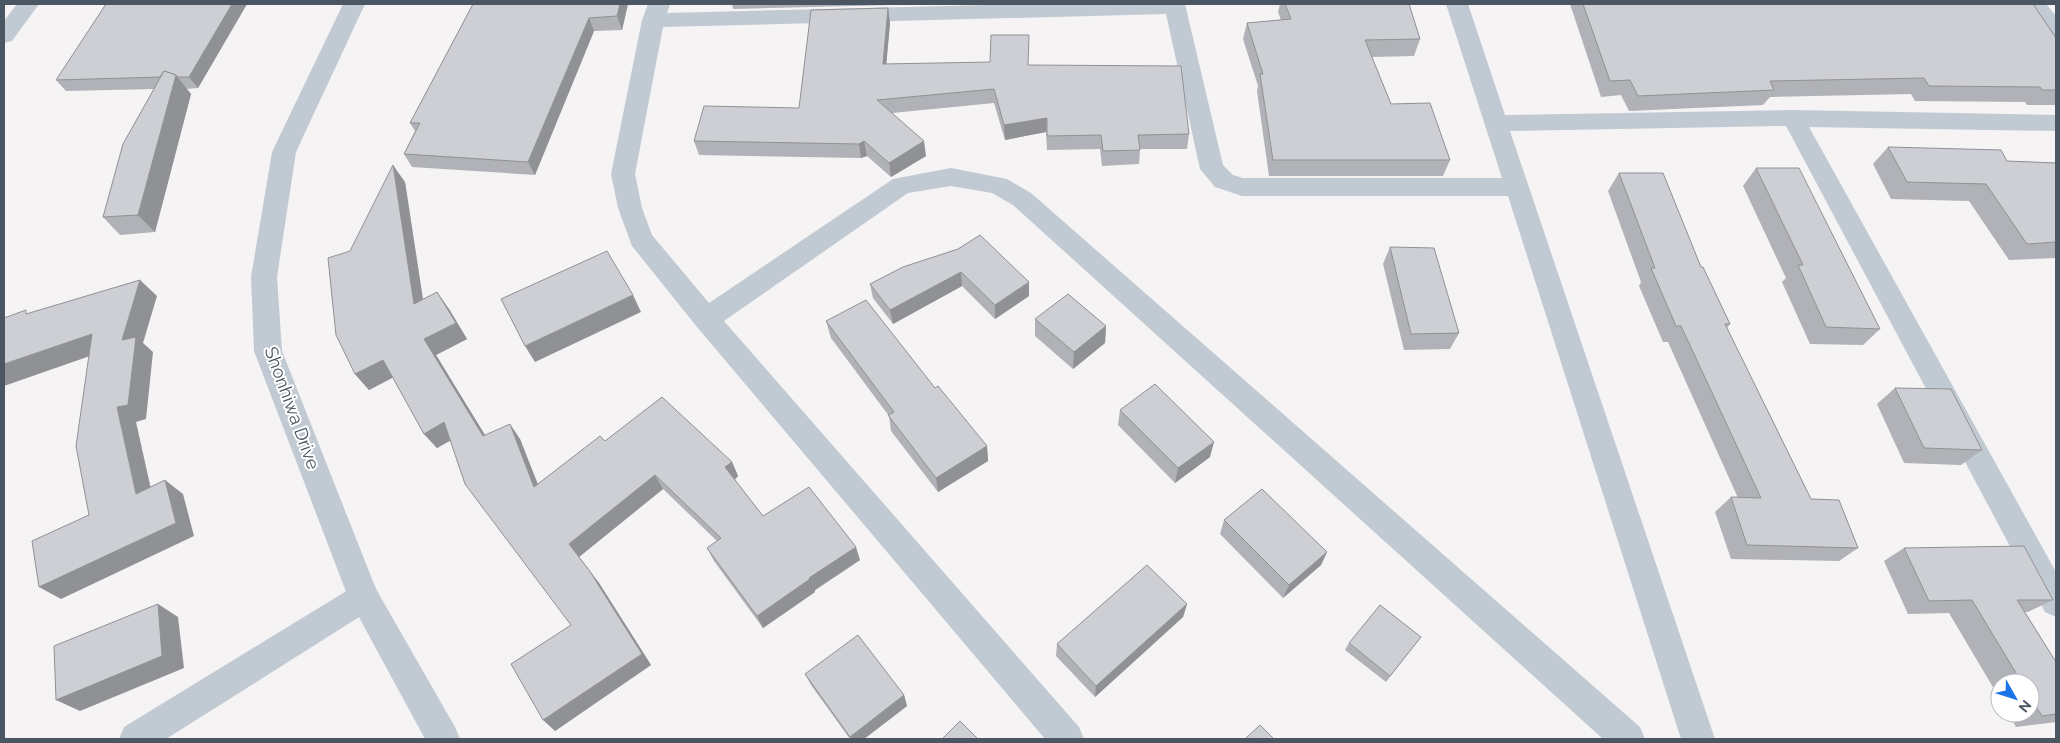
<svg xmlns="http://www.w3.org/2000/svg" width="2060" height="743" font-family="Raleway,sans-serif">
<rect width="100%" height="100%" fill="#f5f3f3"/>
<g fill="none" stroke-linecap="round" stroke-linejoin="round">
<!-- minor -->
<g fill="#c1cad2" fill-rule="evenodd">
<path d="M17,4H39L12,41L4,43V21Z"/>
<path d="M648,4H670L667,13L1023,4H1185L1223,165L1233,175L1243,178H1502L1446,4H1468L1505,115L1793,110L2056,115V131L1809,127L2056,572V617L2045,612L1786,126L1510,131L1715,739H1681L1508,196H1242L1215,187L1200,169L1166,14L663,27L635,174L642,208L652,235L709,303L893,179L951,168L1007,179L1031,193L1640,727L1645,739H1603L1013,205L992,193L951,186L908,193L724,321L1079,727L1084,739H1045L697,327L632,246L618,208L611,174L642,20Z"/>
<path d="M2024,4H2046L2056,16V38L2048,36Z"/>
<path d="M364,582L375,587L380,597L375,607L166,739H119L124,727L353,587Z"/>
</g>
<!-- tertiary -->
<path fill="#c1cad2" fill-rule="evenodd" d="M343,4H365L296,152L277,277L282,351L376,589L455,727L460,739H425L348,597L254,351L251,277L272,152Z"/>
</g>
<!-- wall -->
<g fill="#b0b2b7">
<path d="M247,4L198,88L186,89L191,94L155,232L120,235L103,217L154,89L66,91L56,80Z"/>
<path d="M473,4H628L622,30L594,31L535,175L412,167L404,154L415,131L410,123Z"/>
<path d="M732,4H891V5L733,9Z"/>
<path d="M1280,4H1409L1420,39L1414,56L1371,57L1391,104L1450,160L1443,176H1269L1257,91L1258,86L1243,39L1247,23L1281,20L1278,12Z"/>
<path d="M1570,4H2033L2056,38V105H2027L2025,102L1915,101L1911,94L1770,97L1763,105L1629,111L1621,95L1601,97Z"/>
<path d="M888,8L890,23L886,64L1028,65L1189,134L1187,149H1140L1139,164L1102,166L1100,149L1047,150L1046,132L1005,140L994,103L892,113L926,156L891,177L867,156L861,158L699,155L694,141L799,108Z"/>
<path d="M1888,147L2007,161L2056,163V258L2009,260L1969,201L1891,199L1873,164Z"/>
<path d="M1756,168L1880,329L1863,345L1810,344L1782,282L1786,278L1743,186Z"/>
<path d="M1619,173L1701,267L1730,324L1727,328L1811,499L1858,548L1839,561L1731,559L1715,512L1731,497L1738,498L1668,342H1663L1639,286L1641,282L1608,191Z"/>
<path d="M405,182L423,299L449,309L467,339L436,355L485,435L520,439L538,484L605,441L732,462L738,476L735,480L763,516L860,560L815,590V592L763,628L714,561L707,548L717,541L663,489L579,557L599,583L651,665L555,731L571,625L450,441L437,448L424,434L393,377L369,390L355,374L350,251Z"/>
<path d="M1390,247L1459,333L1450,349L1404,350L1383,264Z"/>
<path d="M958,249L1029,296L995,319L962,286L893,324L873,298L870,284Z"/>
<path d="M1035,319L1106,326L1105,343L1073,369L1035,336Z"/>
<path d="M826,321L935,388L987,446L988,461L938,492L891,431L889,416L831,338Z"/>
<path d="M1895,388L1982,450L1961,465L1904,463L1877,404Z"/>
<path d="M1120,410L1210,457L1175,483L1118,425Z"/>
<path d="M1224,520L1327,552L1321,565L1283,598L1220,534Z"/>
<path d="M1904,548L2053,600L2028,612H2025L2056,662V722L2016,727L2008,713H2030V683H2000V699L1949,613L1908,614L1884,561Z"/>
<path d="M1187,604L1183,617L1095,697L1056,656L1057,644Z"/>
<path d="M1421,637L1386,682L1345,650L1349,643Z"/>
<path d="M805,674L904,695L907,706L864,739H850L811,685Z"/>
</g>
<!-- shaded-wall -->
<g fill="#909195">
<path d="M232,4H247L198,88L189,77Z"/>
<path d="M620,4H628L622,30L617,16Z"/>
<path d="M888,8L890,23L885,79L883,64Z"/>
<path d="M589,18L594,31L535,175L528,162Z"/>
<path d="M176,75L191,94L155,232L138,215Z"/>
<path d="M1047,118L1046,132L1005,140L1004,125Z"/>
<path d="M864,141L867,156L861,158L859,144Z"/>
<path d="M924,141L926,156L891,177L889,163Z"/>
<path d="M393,165L405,182L426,320L414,304Z"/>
<path d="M961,272L962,286L893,324L890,310Z"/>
<path d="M140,280L157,296L143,343L153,352L146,419L136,422L155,507L136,494L117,407L122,340Z"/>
<path d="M1029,282V296L995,319V305Z"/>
<path d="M437,292L449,309L467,339L436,355L494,450L483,436L424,339Z"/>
<path d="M633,295L641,312L535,362L525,346Z"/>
<path d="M1106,326L1105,343L1073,369L1074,352Z"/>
<path d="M92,334L110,349L4,386V364Z"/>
<path d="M383,360L396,376L369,390L355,374Z"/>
<path d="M444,422L456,437L437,448L424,434Z"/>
<path d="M510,424L520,439L544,501L534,487Z"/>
<path d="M1214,442L1210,457L1175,483L1178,468Z"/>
<path d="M987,446L988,461L938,492L936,478Z"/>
<path d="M732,462L738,476L732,482L725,467Z"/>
<path d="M655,475L663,489L579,557L599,583L651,665L555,731L543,720L642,654L569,544Z"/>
<path d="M165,480L183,494L194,536L61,599L39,587Z"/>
<path d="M856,547L860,560L815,590V592L763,628L757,616L809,578Z"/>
<path d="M1327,552L1321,565L1283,598L1289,585Z"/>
<path d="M158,604L178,617L184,668L80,711L56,700Z"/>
<path d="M1187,604L1183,617L1095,697L1096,686Z"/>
<path d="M904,695L907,706L864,739H852L850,737Z"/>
</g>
<!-- building -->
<g fill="#cdcfd5" stroke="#909195">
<path d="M106,4H232L189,77H177L176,75L164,71L160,77L56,80Z"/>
<path d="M473,4H620L617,16L589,18L528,162L404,154L420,123H410Z"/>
<path d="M1285,4H1409L1420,39L1365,40L1391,104L1430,103L1450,160H1273L1260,74H1263L1247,23L1291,19Z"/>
<path d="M1583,4H2033L2056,38V90H2042L2040,87L1929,86L1924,78L1770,81L1774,90L1638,96L1630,80L1610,81Z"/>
<path d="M888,8L883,64L990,62L991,35H1029L1028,65L1181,66L1189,134L1138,135L1140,150L1103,151L1101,135L1047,136V118L1004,125L994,89L877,100L924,141L889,163L864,141L859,144L694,141L704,106L799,108L811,10Z"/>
<path d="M164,71L176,75L138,215L103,217L123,144Z"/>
<path d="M1888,147L2001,150L2007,161L2056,163V242L2027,244L1986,184L1907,182Z"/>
<path d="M393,165L414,304L437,292L456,323L424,339L483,436L510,424L534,487L600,436L605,441L662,397L732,462L725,467L763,516L809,487L856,547L809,578L810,579L757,616L707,548L721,538L655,475L569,544L589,570L642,654L543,720L511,664L571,625L465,484L444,422L424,434L383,360L355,374L336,335L328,258L350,251Z"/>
<path d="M1756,168H1799L1880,329L1826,327L1798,265H1803Z"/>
<path d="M1619,173H1663L1701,267H1703L1730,324H1725L1811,499L1839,500L1858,548L1747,545L1731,497L1761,498L1681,326H1676L1651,268H1655Z"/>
<path d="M980,235L1029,282L995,305L961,272L890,310L870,284L903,267L958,249Z"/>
<path d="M1390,247L1434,248L1459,333L1411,334Z"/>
<path d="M607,251L633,295L525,346L501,299Z"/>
<path d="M140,280L122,340L136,337L128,405L117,407L136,494L165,480L176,523L39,587L32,541L89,515L76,446L92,334L4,364V318L26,310V314Z"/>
<path d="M1068,294L1106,326L1074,352L1035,319Z"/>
<path d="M866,300L935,388L938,386L987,446L936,478L888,415L894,412L826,321Z"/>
<path d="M1155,384L1214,442L1178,468L1120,410Z"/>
<path d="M1895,388L1951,389L1982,450L1924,448Z"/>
<path d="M1262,489L1327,552L1289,585L1224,520Z"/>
<path d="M2024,546L2053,600H2017L2056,662V714L2042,716L2030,697V683H2022L1972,600L1929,601L1904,548Z"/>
<path d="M1147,565L1187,604L1096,686L1057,644Z"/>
<path d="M158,604L162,656L56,700L54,646Z"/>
<path d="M1380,605L1421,637L1390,676L1349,643Z"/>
<path d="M858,635L904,695L850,737L805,674Z"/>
<path d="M960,721L978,739H942Z"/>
<path d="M1260,725L1274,739H1245Z"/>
</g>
<g text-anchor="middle" stroke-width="4" stroke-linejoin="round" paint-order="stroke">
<!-- street labels -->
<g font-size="18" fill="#4a5661" stroke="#fff">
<text transform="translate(292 408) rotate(70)" y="6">Shonhiwa Drive</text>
</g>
</g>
<!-- border -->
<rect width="2060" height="743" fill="none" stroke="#4a5661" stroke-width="10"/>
<!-- north arrow -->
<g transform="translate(2015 698) rotate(129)"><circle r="24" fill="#ffffff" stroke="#b7bbc0"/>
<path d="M0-4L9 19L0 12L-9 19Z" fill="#1a73e8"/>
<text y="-8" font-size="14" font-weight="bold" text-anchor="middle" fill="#4a5661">N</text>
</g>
</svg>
